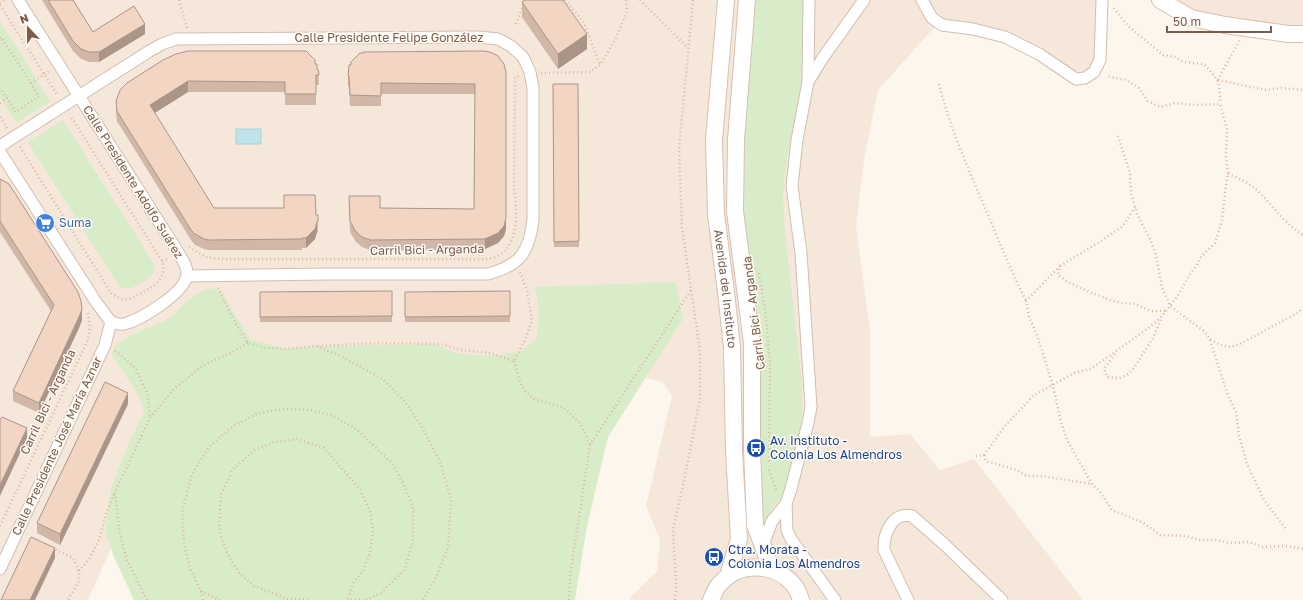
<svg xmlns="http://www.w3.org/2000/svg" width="1303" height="600" font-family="'Golos Text',sans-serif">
<rect width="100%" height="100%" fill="#fdf6ec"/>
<!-- residential -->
<g fill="#f5e8da">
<path d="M0,0H1102L1100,60L1085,78L1005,37L942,25L933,29L878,90L864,160L856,226L870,331V437L910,434L940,470L974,459L1083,600H630V598L657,571L660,540L646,506L672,396L663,382L631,374L168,421L88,600H0Z"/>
<path d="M1160,0H1303V34L1225,25Z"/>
</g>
<!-- green -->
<g fill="#d8ecc9">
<path d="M754,0H804L801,82L786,165L783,196L785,231L802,385V413L799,437L786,488L782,497L772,509L765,527L763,526L760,452V352L759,327L745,234L743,211L742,136Z"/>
<path d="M0,21L50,101L16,123L0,97Z"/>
<path d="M63,120L154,264V272L151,276C142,282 130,294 119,286L28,142Z"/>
<path d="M676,282L683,319L608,437L587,526L575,600H134L114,557L105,531L111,489L122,459L144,411L139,396L113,357L112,352C118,335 152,329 166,320C180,312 204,276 222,293L250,339L286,349L316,346L435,344L455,353L493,356L522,351L537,339L539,310L535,287Z"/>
</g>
<!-- water -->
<rect fill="#bfe3e8" stroke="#a5d3da" x="236" y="129" width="25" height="15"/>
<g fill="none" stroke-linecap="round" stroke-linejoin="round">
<!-- street casing -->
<g stroke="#d1beb0" stroke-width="13">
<g id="street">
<path d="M922,0L932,18L942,25L973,29L1005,37L1039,54L1076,79L1085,78L1094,72L1100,60L1102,0"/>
<path d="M808,82L822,59L864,0"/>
<path d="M0,146L148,52L162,44L176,39L479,37L498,39L511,46L523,57L530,72L533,88V220C529,252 521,265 488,274H327L187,276"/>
<path d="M0,152L96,302L111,322C115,323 120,325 124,324C140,320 184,294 187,275C188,267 182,259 178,252L18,0"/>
<path d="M786,504L787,530L791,539L835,600"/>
<path d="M763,545L772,521L786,504L791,489L808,423L811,407L801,253L792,186L797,140L808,82L809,0"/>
<path d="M0,569L105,345L111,322"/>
<path d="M908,600L884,550C883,535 892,511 912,516L944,544L1002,600"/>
</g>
</g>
<!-- secondary casing -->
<g stroke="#d6c0b0" stroke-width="18">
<g id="secondary">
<path id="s1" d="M726,0L714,140L716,214L726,292L732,347L734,451L739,539L728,576"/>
<path d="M747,0L736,140L735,211L752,343V449L755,525L772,570"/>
<path d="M1160,0L1191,18L1225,25L1288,34H1303"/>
<path d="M711,600C713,596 715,590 718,586C738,560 778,562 796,588C798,592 800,596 801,600"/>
</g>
</g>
<!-- path -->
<g stroke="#d9b8a5" stroke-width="2.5" stroke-dasharray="1 3" stroke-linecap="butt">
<path d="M179,0L187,28"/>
<path d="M565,0L584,23L600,65"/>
<path d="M640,0L687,47"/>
<path d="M0,3L4,0"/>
<path d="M0,5L58,96"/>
<path d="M1114,8L1128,26L1163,55L1175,57L1183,62L1204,64C1219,81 1220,80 1220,104"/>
<path d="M516,24L525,0"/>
<path d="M0,38L1,37L39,96L16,112L0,88"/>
<path d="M541,73L590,72L600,65L616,38L627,11L626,0"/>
<path d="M1218,80L1266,90L1281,88L1303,90"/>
<path d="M1218,80L1224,68L1240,40"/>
<path d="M31,83L49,71"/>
<path d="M939,84C951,132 972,177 991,222C1002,249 1013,275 1026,301"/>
<path d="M0,103L7,98"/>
<path d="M0,117L7,128"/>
<path d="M1118,136L1130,173L1131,193L1138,216L1150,239L1156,255L1162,287L1170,306L1205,332L1210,339L1220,345L1231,347L1242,343L1297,313L1303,308"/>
<path d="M20,147L111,293C116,297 122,300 128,299C134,298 138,295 143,292C156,285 167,278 162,261L70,115"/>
<path d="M1228,174C1239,178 1249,183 1258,191C1273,206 1285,224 1303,235"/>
<path d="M1135,207L1123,226L1101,241L1060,266L1058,275L1068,282L1087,291L1110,300L1123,303L1135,304L1151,311H1165"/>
<path d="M189,247L206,257L220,259H464C473,259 483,260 492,258C521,250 517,210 514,187L515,82V77L519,76"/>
<path d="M162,261L169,258"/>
<path d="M1060,266L1026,301L1029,317L1037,335L1053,386L1061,422L1067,440L1092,484L1100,492L1112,510L1142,522L1160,535L1186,536L1199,540H1215L1230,543L1249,542L1263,547L1285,546L1303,549"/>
<path d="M759,273L765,309L770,362L769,463"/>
<path d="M218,288L236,324L248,343L265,348L286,349L316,346L336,354L383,379L405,402L422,427L441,464L451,500L448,547L436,578L423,600"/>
<path d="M1210,340L1227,393L1236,412L1239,436L1247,464L1264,500L1285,528"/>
<path d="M318,346L377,343L441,344L461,350L490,353L514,361L525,340L532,321L527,290L520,272"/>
<path d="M115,351L122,356L136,369L148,395L150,418"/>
<path d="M1115,354L1104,369L1107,377L1119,378L1127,375L1134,368L1153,338L1161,319"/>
<path d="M514,361L522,387L532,398L564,408L580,423L590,444"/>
<path d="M984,455L986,461L1017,470L1027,476H1041L1092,484"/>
<path d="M976,456L984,455L1005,426L1033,396L1074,373L1090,369L1101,362L1151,326L1162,316L1177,297L1190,274L1197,265L1201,257L1215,243L1222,220L1226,185L1228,174L1226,157L1227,129L1220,104L1195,105L1175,103L1160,107L1148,101L1138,87L1126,80L1106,76"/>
<path d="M769,470L777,492"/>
<path d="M0,526L87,342L90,328L88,313"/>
<path d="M52,548L73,558L79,571V581L68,600"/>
<path d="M79,571L89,559L99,540L106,514L114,494"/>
<path d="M201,591L220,600"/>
<path d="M147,600L127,560L120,535L115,492L150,418L173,390L202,366L233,352L248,343"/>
<path d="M203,600L201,591L190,568L184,544L182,512L192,474L209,447L233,426L259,413L285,409L310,410L331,415L356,429L391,462L403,483L413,507V540L405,569L381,593L365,600"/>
<path d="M308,600L288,599L254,586L240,574L231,561L223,543L219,526L221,494L233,469L255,450L274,442L297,439L324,448L360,489L370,511L373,530L370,553L363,571L353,583L348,599"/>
<path d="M347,600H364"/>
<path d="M569,600L570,576L590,445L691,290"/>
<path d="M675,600L676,586L673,529L684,481L700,399V351L682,228L679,149L693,0"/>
</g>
<!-- street -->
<use href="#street" stroke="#fff" stroke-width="11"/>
<!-- secondary -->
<use href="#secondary" stroke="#fff" stroke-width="16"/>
</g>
<!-- wall -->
<g fill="#d1b7a8">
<path d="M42,0H73L93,32L145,34L99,62H89L81,59L73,51Z"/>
<path d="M522,2L587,49L558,69L522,17Z"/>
<path d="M315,64L317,69H318L319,85H316V105H285V92H188L154,113L214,208L318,215V232H317L315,239L306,248H302V250H209L204,249L195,245L191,240L120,126L117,122L116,112V101L120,90Z"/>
<path d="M506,72V229L504,236L498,243L485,249L479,250H370L362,247L356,242L350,232L349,206L380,208L474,209L475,94H381V106H350L349,87L348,86V76Z"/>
<path d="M553,84H578L579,247H554Z"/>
<path d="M0,179L82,320L79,328L39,413L13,401V391L51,311L0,232Z"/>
<path d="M392,291V322H260V292Z"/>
<path d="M510,291V322H405V292Z"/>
<path d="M128,404L60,545L37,533V523Z"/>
</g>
<!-- shaded-wall -->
<g fill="#aa9588">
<path d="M145,24V34L99,62V52Z"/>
<path d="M587,34V49L558,69V54Z"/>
<path d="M188,81V92L150,116V105Z"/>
<path d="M506,218V229L504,236L498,243L485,249V239Z"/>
<path d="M317,222V232L315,239L306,248V238Z"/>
<path d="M82,309V320L79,328L39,413V403Z"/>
<path d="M128,393V404L60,545V534Z"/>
<path d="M27,428V438L0,496V485Z"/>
<path d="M55,548V558L35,600H30Z"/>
</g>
<!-- building -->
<g fill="#f3d5c3" stroke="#aa9588">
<path d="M48,0H73L93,32L134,6L145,24L99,52H89L81,49L73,41Z"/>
<path d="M525,0H563L587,34L558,54L522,2Z"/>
<path d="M188,51H306L315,60V64H317V69H318L319,75H316V94H285V82L188,81L150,105L214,208H284V195H315L316,215H318V222H317L315,229L306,238H302V239L209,240L204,239L195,234L191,230L120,116L117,111L116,101L120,90L127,83L163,60L176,54Z"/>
<path d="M484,51L490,52L498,56L504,64L506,72V218L504,226L498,233L485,239L370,240L362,237L356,232L350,221L349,196H380V208L474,209L475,84L381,83V96L350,95L349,76H348L349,65H351V62L360,53H364L363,52Z"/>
<path d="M553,84H578L579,241L554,242Z"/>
<path d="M0,179L9,184L11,187L78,292L81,301L82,309L79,317L39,403L13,391L54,305L0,221Z"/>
<path d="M392,291V316L260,317V292Z"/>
<path d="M510,291V316L405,317V292Z"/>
<path d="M105,382L128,393L60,534L37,523Z"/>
<path d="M2,417L27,428L0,485V420Z"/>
<path d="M31,537L55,548L30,600H1Z"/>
</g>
<!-- icons -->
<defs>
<g id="supermarket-disc" transform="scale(1)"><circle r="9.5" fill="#3f7fe0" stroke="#fffaf3"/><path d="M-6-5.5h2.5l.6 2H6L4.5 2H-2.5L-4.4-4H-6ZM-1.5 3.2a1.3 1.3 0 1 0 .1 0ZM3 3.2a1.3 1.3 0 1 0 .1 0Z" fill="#fff"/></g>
<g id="bus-disc" transform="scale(1)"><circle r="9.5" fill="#1a4fb4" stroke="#fffaf3"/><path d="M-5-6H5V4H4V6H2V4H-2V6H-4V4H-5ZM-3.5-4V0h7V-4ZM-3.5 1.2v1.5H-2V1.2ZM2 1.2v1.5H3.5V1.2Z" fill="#fff"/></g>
</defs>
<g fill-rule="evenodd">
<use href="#supermarket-disc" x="45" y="223"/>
<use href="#bus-disc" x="756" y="448"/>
<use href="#bus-disc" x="714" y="557"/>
</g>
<g text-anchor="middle" stroke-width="3" stroke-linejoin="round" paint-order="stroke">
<!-- street labels -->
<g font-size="12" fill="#7a5c4d" stroke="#fffaf3">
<text x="389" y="42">Calle Presidente Felipe González</text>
<text transform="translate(133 182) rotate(58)" y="4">Calle Presidente Adolfo Suárez</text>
<text transform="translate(427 250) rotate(-1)" y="4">Carril Bici - Arganda</text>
<text dy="4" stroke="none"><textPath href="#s1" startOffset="290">Avenida del Instituto</textPath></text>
<text transform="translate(754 313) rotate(-97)" y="4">Carril Bici - Arganda</text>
<text transform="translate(48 402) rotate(-65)" y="4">Carril Bici - Arganda</text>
<text transform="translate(57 446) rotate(-65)" y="4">Calle Presidente José María Aznar</text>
</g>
<!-- shop labels -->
<g font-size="12" fill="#366cbe" stroke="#fffaf3" text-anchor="start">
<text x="59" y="227">Suma</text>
</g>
<!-- transit labels -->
<g font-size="12" fill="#164399" stroke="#fffaf3" text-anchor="start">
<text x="770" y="445">Av. Instituto -<tspan x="770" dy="14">Colonia Los Almendros</tspan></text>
<text x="728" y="554">Ctra. Morata -<tspan x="728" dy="14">Colonia Los Almendros</tspan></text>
</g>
</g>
<!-- north arrow -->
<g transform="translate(28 28) rotate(338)" stroke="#fffaf3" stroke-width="3" paint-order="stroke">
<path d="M0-3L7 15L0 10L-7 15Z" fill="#7a5c4d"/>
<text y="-6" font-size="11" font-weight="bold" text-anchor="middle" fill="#7a5c4d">N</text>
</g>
<!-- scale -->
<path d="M1167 26v6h104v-6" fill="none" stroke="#7a5c4d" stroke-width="2"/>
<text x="1173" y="26" font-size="12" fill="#7a5c4d" stroke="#fffaf3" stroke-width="3" paint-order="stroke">50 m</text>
</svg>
